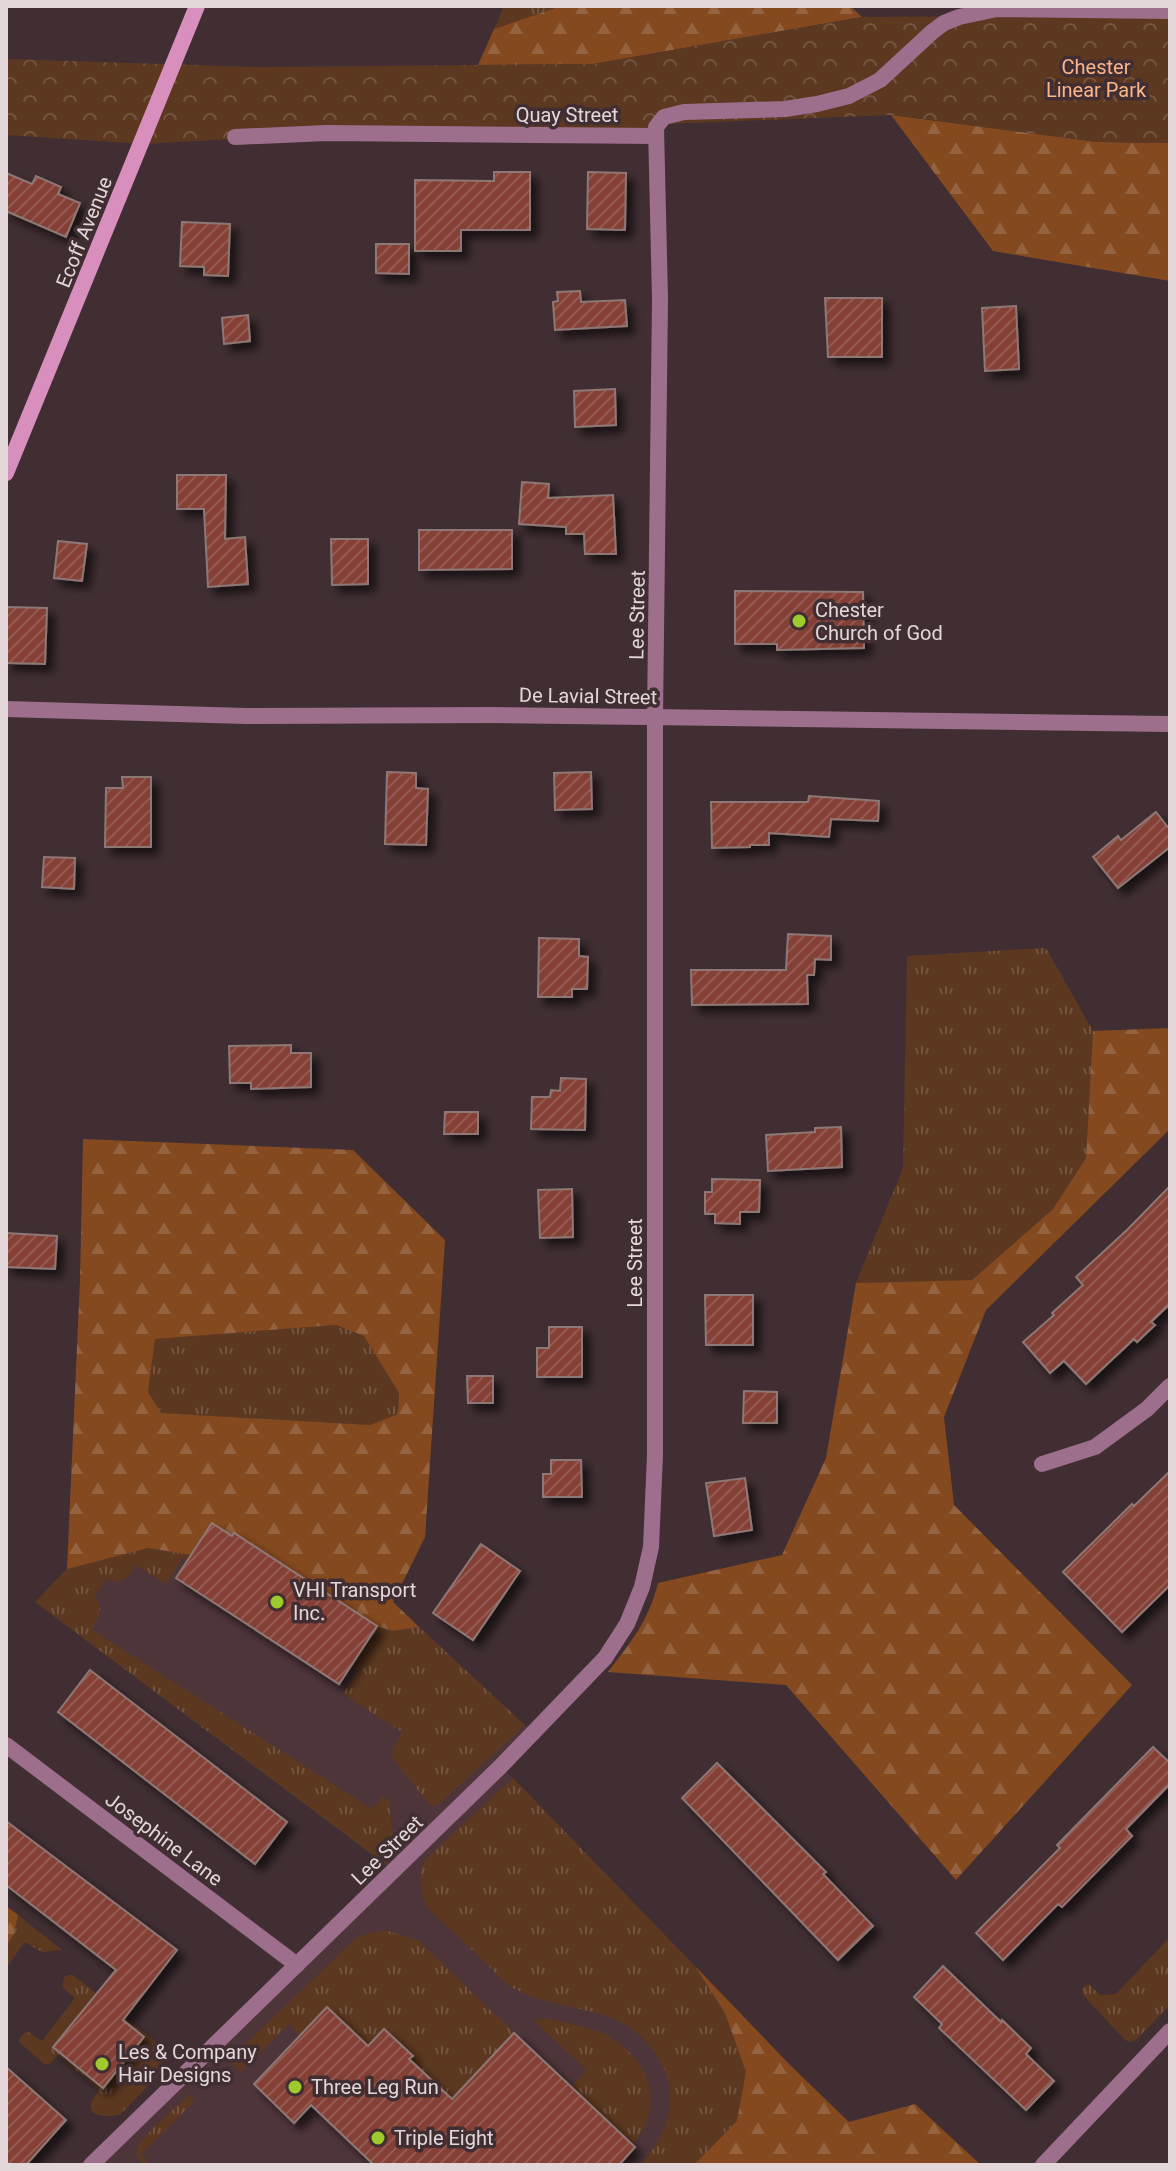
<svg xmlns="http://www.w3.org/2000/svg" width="1176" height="2171" font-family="Roboto,sans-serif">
<defs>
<pattern id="grass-tufts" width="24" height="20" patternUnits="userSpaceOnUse" patternTransform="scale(2)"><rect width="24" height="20" fill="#5c3820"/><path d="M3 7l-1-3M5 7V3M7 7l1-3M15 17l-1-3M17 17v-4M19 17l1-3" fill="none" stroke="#735440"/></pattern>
<pattern id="forest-firs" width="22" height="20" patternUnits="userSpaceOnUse" patternTransform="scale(2)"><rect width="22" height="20" fill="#84491f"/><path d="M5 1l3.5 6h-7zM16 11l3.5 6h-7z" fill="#95623f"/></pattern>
<pattern id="park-crowns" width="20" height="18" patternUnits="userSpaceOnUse" patternTransform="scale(2)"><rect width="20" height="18" fill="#5c3820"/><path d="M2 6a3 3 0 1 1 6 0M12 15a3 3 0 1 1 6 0" fill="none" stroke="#735440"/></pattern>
<pattern id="building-hatch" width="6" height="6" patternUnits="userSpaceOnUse" patternTransform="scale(2)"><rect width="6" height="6" fill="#843f36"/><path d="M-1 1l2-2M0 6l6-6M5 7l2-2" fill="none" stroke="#955a52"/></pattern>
<filter id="shadow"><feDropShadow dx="7" dy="7" stdDeviation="4" flood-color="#0009"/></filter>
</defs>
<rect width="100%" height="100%" fill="#402e32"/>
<!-- built -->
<g fill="#4e353a">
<path d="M207,1479L393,1602L532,1732L391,1869L35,1602L67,1569L68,1551Z"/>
<path d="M501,1766L790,2065L723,2165H91Z"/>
</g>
<!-- grass -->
<g fill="url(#grass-tufts)">
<path d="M504,6H561L494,29Z"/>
<path d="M1046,948L1093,1031L1086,1158L1053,1209L972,1280L856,1283L903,1168L907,956Z"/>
<path d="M336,1325L364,1336L399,1393L398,1414L370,1425L161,1413L148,1392L155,1339Z"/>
<path d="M148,1548L192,1555L188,1561L182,1558L166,1584L136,1565C129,1578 121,1585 106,1579L94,1597C106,1608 98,1617 92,1630L372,1809L383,1796L389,1802L394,1850L393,1856L385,1864L35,1602L67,1569Z"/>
<path d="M377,1626L392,1631L419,1627L525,1725L438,1805L434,1806L430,1805L393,1759L392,1752L402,1732L343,1694L358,1671L351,1665Z"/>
<path d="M513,1778L695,1966L725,2013L746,2072L737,2121L694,2165H641C654,2149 665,2133 669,2111C677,2070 645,2029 607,2016C576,2006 542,2004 513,1988C503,1982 494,1971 486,1963C466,1945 447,1926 427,1908C421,1891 419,1880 423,1862Z"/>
<path d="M18,1915L62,1950L42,1952L25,1942L6,1968V1947L14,1934Z"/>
<path d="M388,1931L419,1941L514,2033L458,2119L370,2071L327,2007L300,2035L289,2024L240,2072L229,2060L355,1939L371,1932Z"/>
<path d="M1170,1937V2005L1136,2040L1130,2042L1125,2040L1083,1995L1082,1990L1085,1985L1089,1984L1100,1995L1116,1994Z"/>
<path d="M69,1975H73L156,2042L163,2053V2070L121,2114C111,2117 103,2117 93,2113C87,2103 94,2099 99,2090L58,2055L50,2064H44L19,2042L20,2037L27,2031L42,2041L75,1998L62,1987L64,1977Z"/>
<path d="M552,2019C569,2024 591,2027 606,2035C650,2059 666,2105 633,2144L571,2087L587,2070L533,2020Z"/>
<path d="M191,2096L194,2101L192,2104L141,2154L151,2165H144C139,2160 136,2156 138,2148C142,2135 176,2108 187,2097Z"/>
</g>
<!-- forest -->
<g fill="url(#forest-firs)" fill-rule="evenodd">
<path d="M561,6H850L862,17L593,64L478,65L494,29Z"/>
<path d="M891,115L1098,142L1170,143V281L993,251Z"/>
<path d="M1170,1028V1129L986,1310L944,1417L954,1505L1132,1685L956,1880L786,1685L608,1672C631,1642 649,1620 658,1583L782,1555L826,1458L856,1283L972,1280L1053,1209L1086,1158L1093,1031Z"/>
<path d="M83,1139L353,1150L445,1240L425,1537L393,1602L419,1627L392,1631L377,1626L231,1545L192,1555L148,1548L67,1569L80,1280ZM336,1325L364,1336L399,1393L398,1414L370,1425L161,1413L148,1392L155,1339Z"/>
<path d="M6,1906L18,1915L14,1934L6,1947Z"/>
<path d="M695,1966L790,2065L849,2122L915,2104L981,2165H694L737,2121L746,2072L725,2013Z"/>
</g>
<!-- park -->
<path fill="url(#park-crowns)" d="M1170,15V143L1098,142L891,115L665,124L633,131L326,134L144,144L6,135V59L257,67L593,64L862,17Z"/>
<!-- building -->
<g fill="url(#building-hatch)" stroke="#8e7875" stroke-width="2" filter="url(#shadow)">
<path d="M494,172H530V230H461V251H415V180L494,181Z"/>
<path d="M588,172L626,173L625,230L587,229Z"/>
<path d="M6,173L32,184L36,176L61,187L58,194L80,203L66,237L6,211Z"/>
<path d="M182,222L230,224L228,276L204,275V267L180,266Z"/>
<path d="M376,244H409V274L376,273Z"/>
<path d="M580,291L581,302L625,300L627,326L555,330L553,302L558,301L557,292Z"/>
<path d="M825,298H882V357H828Z"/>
<path d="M1016,306L1019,369L985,371L982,308Z"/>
<path d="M248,315L250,341L224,344L222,318Z"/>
<path d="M615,389L616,425L575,427L574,391Z"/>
<path d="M177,475H226L225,539L245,537L248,584L208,587L204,509H177Z"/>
<path d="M522,482L549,484L548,498L613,495L616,554H585L584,534H566V527L519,524Z"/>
<path d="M419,530H512V569L419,570Z"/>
<path d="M331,539H368V584L332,585Z"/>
<path d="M58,541L87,544L82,581L54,578Z"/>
<path d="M735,591L863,592L864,648L777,650V644H735Z"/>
<path d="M6,607L47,608L45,664L6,663Z"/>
<path d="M387,772L416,773V788L428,789L426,845L385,844Z"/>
<path d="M591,772L592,809L555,810L554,773Z"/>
<path d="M122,777H151V847H105L106,788H123Z"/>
<path d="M809,796L879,801L878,821L831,819L829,837L769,833V845H750V847L712,848L711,802H808Z"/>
<path d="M1156,812L1170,830V847L1118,888L1093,857L1118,836L1121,840Z"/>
<path d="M44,857L75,858L74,889L42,887Z"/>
<path d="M788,934L831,936V960L815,959L814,975H807L808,1004L692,1005L691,970H786Z"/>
<path d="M539,938L579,939V956L588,957L587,989H572V997H538Z"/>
<path d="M291,1045V1053H311V1087L251,1089V1083H230L229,1046Z"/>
<path d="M561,1078L586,1079L585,1130L531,1129L532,1097H550L551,1090L560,1091Z"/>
<path d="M445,1112H478V1134H444Z"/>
<path d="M841,1127L842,1167L768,1171L766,1135L815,1132V1128Z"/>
<path d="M712,1179L760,1180L759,1212H740V1224L715,1223V1214H705V1192H712Z"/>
<path d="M1170,1186V1304L1151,1322L1155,1325L1137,1342L1134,1339L1086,1384L1064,1361L1050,1373L1023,1342L1054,1315L1052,1313L1083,1285L1076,1277L1128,1229Z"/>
<path d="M572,1189L573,1237L540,1238L538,1190Z"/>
<path d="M6,1233L57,1236L55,1269L6,1267Z"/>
<path d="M705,1295H753V1345H706Z"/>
<path d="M549,1327H582V1377H537V1348H549Z"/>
<path d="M467,1376H493V1403H468Z"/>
<path d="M744,1391L777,1392V1423H743Z"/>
<path d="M551,1460H581L582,1497H543V1474H551Z"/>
<path d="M1170,1471V1585L1122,1632L1063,1572L1132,1504L1134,1506Z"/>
<path d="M745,1478L752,1530L714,1536L706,1483Z"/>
<path d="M212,1523L232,1536L234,1533L377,1626L339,1684L176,1578Z"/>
<path d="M481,1544L520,1571L473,1640L433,1613Z"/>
<path d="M90,1670L287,1822L255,1864L58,1712Z"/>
<path d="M1153,1747L1170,1763V1784L1126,1829L1132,1836L1062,1907L1058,1904L1003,1960L976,1933L1060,1848L1057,1845Z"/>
<path d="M717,1763L826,1872L823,1874L873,1926L838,1960L682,1798Z"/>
<path d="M6,1821L177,1950L123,2020L144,2037L103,2088L53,2047L116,1970L6,1885Z"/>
<path d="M943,1966L1001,2022L1002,2020L1031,2048L1026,2054L1054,2081L1026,2110L939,2028L942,2024L914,1997Z"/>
<path d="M327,2007L368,2046L384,2029L413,2056L409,2059L452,2099L514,2033L635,2147L619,2165H374L311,2105L294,2123L254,2084Z"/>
<path d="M6,2067L66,2120L26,2165H6Z"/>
</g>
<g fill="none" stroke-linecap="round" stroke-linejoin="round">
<!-- street -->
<g stroke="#9e6f8c" stroke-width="16">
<path d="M235,137L326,133L656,136"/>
<path d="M6,709L246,716L491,715L1170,724"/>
<path d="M1042,1464L1095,1447L1147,1409L1170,1386"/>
<path d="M6,1745L297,1965"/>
<path d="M91,2165L501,1766L605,1658L627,1624L642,1587L651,1547L655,1455V717L660,299L656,127L664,117L684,112L785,109L817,104L849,96L880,80L932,32L944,23L959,17L997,9L1170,11"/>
<path d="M1043,2165L1170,2031"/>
</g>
<!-- secondary -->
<path stroke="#d98fbd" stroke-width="16" d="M6,473L197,6"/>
</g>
<!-- markers -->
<g fill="#9eca2e" stroke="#402e32" stroke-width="3">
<circle cx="799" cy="621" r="8"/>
<circle cx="277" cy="1602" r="8"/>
<circle cx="102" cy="2064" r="8"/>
<circle cx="295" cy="2087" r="8"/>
<circle cx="378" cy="2138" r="8"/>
</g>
<g text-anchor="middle" stroke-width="7" stroke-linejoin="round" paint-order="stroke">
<!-- park labels -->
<g font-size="20" fill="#fbb588" stroke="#402e32">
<text x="1096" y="74">Chester<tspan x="1096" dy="23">Linear Park</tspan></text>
</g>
<!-- street labels -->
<g font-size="20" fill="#e3d7d9" stroke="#402e32">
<text x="567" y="122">Quay Street</text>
<text transform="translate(84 232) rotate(-68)" y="7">Ecoff Avenue</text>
<text transform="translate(637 615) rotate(-89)" y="7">Lee Street</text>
<text transform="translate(588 696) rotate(1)" y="7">De Lavial Street</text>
<text transform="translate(635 1263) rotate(-90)" y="7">Lee Street</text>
<text transform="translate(164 1839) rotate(37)" y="7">Josephine Lane</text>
<text transform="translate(387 1850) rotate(-44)" y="7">Lee Street</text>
</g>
<!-- poi labels -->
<g font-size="20" fill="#e3d7d9" stroke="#402e32" text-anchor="start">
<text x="815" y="617">Chester<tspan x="815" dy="23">Church of God</tspan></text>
<text x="293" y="1597">VHI Transport<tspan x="293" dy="23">Inc.</tspan></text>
<text x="118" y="2059">Les &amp; Company<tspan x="118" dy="23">Hair Designs</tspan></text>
<text x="311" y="2094">Three Leg Run</text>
<text x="394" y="2145">Triple Eight</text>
</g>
</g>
<!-- border -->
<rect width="1176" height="2171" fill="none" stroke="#e3d7d9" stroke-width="16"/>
</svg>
